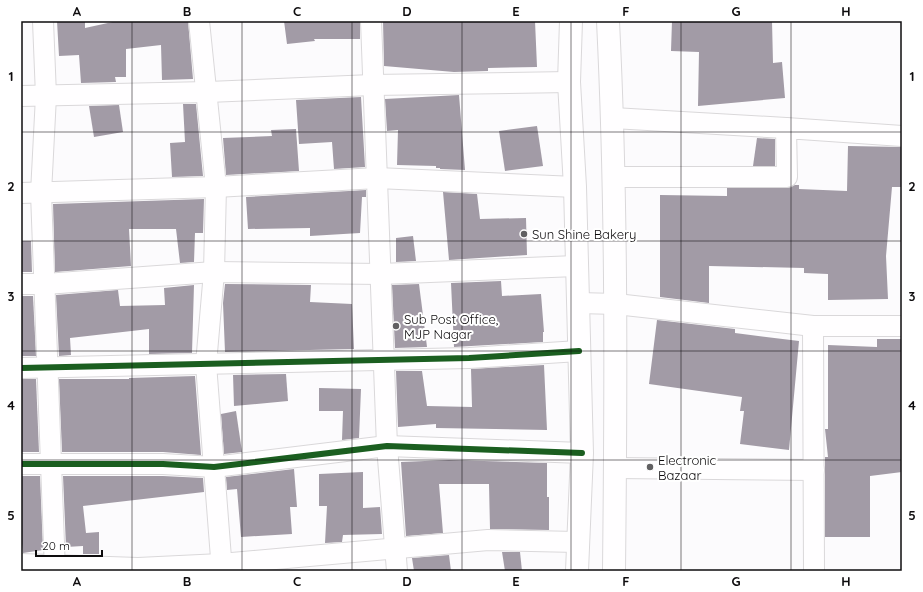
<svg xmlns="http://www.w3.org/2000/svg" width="923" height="592" font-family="Quicksand,sans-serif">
<rect width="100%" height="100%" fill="#fcfbfd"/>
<!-- building -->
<g fill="#a29ba6">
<path d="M57,21H85V28L117,21H188L193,79L162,80L161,45L126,49V77H115L116,82L81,83L79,55L59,56Z"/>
<path d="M284,21H360V39H314L315,41L287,44Z"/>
<path d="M383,21H535L537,67L488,68V71L454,72L384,66Z"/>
<path d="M672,21H772L773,63L782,62L785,98L698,106L699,52L671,51Z"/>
<path d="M459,95L465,170L440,169V168H436V166L397,165L398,130L387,131L385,99Z"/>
<path d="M361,97L365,167L334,169L332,142L299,144L296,100Z"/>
<path d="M183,104H196L203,176L172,177L170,143L185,142Z"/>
<path d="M119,105L123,132L94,137L89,106Z"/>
<path d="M537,126L543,166L505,171L499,131Z"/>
<path d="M296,129L299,171L226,175L223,138L272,136L271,130Z"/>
<path d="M757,138L775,139V166H753Z"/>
<path d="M848,146L902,147V187H892L886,256L888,299L828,300V274L804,273V268L709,266V303L660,297V195L727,196V188H787L795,185H799V189L847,191Z"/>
<path d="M366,190V197H362L360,233L310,236V228L248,229L246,197Z"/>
<path d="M443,192L477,194L480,219L526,218L527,255L449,260Z"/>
<path d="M204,199L203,233H195L194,262L180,263L176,229H129L131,266L55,272L53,204Z"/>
<path d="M413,236L416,261L396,262V238Z"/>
<path d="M21,241H31L32,272H21Z"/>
<path d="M501,281L502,296L541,294L544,332H543V342L454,347L451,283Z"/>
<path d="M225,284L311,285L310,302L352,304L354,349L225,352L223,303Z"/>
<path d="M419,284L427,347L395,348L392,285Z"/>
<path d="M194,285L192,353L149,354V329L70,338L71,355L59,356L56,295L118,290L120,306L165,305L164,288Z"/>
<path d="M21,296H33L36,356H21Z"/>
<path d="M657,320L735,329V333L799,341L789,450L740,444L744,411H740L742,397L649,384Z"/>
<path d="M877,339H902V472L870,476V537H825V457H828L825,429H828V345L877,347Z"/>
<path d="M544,365L547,430L436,428V424L398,427L396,371H422L427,406L472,407L471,369Z"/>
<path d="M286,374L288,401L234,406L233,375Z"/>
<path d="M195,376L201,455L163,452H62L59,379H129V378Z"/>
<path d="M21,379H36L39,452H21Z"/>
<path d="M319,388L361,389L359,438L342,440L343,411H319Z"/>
<path d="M236,411L242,452L224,454L221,414Z"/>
<path d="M449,460L547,463V497H549V530L490,529L489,484H439L443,533L406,536L401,462Z"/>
<path d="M294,469L297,507H290L292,534L241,537L237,489L227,490L226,477Z"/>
<path d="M363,472V508L380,507L382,534L343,535L342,542L325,543L327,506H319V474Z"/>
<path d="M21,476H40L43,550L23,553L21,535Z"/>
<path d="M63,476H163L203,478L204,492L83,506L86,533L99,532V554H83V546L66,547Z"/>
<path d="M502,552H520L522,571H505Z"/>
<path d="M449,555L451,571H414L412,558Z"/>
</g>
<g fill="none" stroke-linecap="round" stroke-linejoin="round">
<!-- street casing -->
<g stroke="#dad8da" stroke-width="22">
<g id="street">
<path d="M43,21L46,96L41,193L55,571"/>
<path d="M199,21L216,187L214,272L206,364L222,571"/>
<path d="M371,21L387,446L397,571"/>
<path d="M21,96L208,92L372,85L569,82"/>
<path d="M613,118L786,128"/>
<path d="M614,177H787L786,128L902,136"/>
<path d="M21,193L216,187L377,178L575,187"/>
<path d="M21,284H45L214,272L381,274L576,266"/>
<path d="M579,303L616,304L813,326H902"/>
<path d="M813,326L814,571"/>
<path d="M21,368L469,358L579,351"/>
<path d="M21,464H163L214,467L387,446L582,453"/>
<path d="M615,468L814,470"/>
<path d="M21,564L138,568L221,564L488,540L577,542"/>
</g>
</g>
<!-- primary casing -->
<g stroke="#dad8da" stroke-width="24">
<g id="primary">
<path d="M571,21L569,82L575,187L582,453L577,571"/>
<path d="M608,21C617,204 616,387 614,571"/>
</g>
</g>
<!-- street -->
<use href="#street" stroke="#fffeff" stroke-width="20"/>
<!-- primary -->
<use href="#primary" stroke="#fffeff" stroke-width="22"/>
<!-- cycleway casing -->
<g stroke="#fff" stroke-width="8">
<g id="cycleway">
<path d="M21,368L469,358L579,351"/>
<path d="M21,464H163L214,467L387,446L582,453"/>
</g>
</g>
<!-- cycleway -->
<use href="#cycleway" stroke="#1b5e20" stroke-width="6"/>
</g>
<!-- grid -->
<path fill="none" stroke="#0e0c0e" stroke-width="1" stroke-opacity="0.55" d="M132,21V571M242,21V571M352,21V571M462,21V571M571,21V571M681,21V571M791,21V571M21,132H902M21,241H902M21,351H902M21,460H902"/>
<!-- markers -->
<g fill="#616062" stroke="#fff" stroke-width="1.5">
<circle cx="524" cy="234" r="4"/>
<circle cx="396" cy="326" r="4"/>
<circle cx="650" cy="467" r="4"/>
</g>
<g text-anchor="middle" stroke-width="4" stroke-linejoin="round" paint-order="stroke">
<!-- poi labels -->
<g font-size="13" fill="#0e0c0e" stroke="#fff" text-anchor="start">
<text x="532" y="239">Sun Shine Bakery</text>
<text x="404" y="324">Sub Post Office,<tspan x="404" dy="15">MJP Nagar</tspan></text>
<text x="658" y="465">Electronic<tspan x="658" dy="15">Bazaar</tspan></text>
</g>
</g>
<!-- border -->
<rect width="923" height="592" fill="none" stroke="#ffffff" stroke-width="44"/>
<!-- scale -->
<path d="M36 550v6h66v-6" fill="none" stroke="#0e0c0e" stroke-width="2"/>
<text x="42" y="550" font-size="12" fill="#0e0c0e" stroke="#ffffff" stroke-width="3" paint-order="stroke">20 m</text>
<rect x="22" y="22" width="879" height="548" fill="none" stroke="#0e0c0e" stroke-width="1.5"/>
<g font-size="13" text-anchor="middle" font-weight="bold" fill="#0e0c0e">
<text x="77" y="16">A</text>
<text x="187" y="16">B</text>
<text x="297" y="16">C</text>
<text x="407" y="16">D</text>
<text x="516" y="16">E</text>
<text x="626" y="16">F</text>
<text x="736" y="16">G</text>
<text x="846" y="16">H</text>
<text x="11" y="81">1</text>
<text x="912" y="81">1</text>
<text x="11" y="191">2</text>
<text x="912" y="191">2</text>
<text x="11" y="301">3</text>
<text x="912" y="301">3</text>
<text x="11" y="410">4</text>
<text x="912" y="410">4</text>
<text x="11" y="520">5</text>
<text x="912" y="520">5</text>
<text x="77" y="586">A</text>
<text x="187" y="586">B</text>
<text x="297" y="586">C</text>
<text x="407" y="586">D</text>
<text x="516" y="586">E</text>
<text x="626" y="586">F</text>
<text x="736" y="586">G</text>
<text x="846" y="586">H</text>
</g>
</svg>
